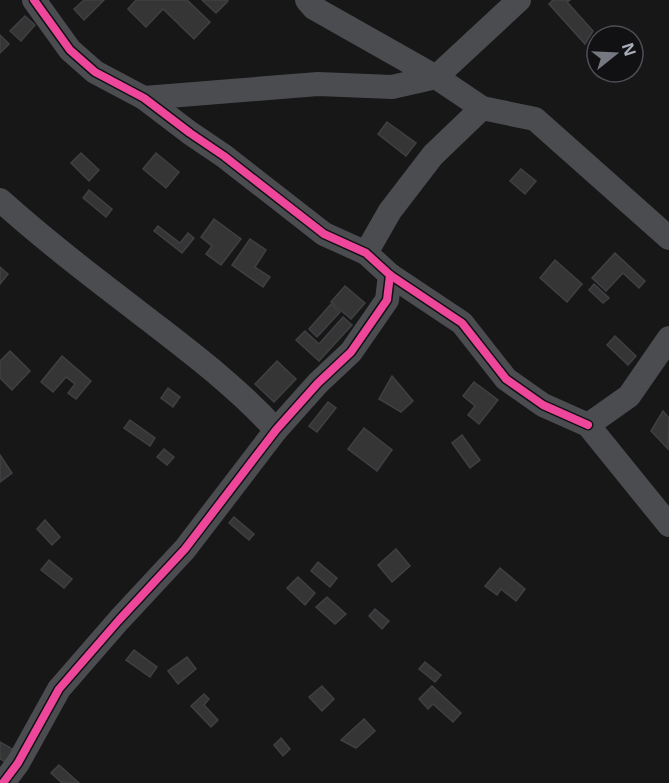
<svg xmlns="http://www.w3.org/2000/svg" width="669" height="783" font-family="'Open Sans',sans-serif">
<rect width="100%" height="100%" fill="#171717"/>
<!-- building -->
<g fill="#353536" stroke="#3f4043" stroke-width="1.5">
<path d="M84,0H104L84,20L74,9Z"/>
<path d="M136,0H187L210,22L194,39L163,9L146,27L128,9Z"/>
<path d="M202,0H227L228,1L216,13Z"/>
<path d="M553,0H570L567,2L593,31L585,44L549,4Z"/>
<path d="M25,16L35,25L21,41L10,31Z"/>
<path d="M0,35L9,44L0,53Z"/>
<path d="M387,122L416,143L406,156L378,134Z"/>
<path d="M81,153L99,170L89,181L71,163Z"/>
<path d="M156,153L179,172L166,188L143,169Z"/>
<path d="M521,169L536,181L525,194L510,181Z"/>
<path d="M89,190L112,209L106,217L83,198Z"/>
<path d="M214,219L241,239L221,265L206,254L212,246L201,237Z"/>
<path d="M158,226L180,243L188,233L194,238L182,253L154,231Z"/>
<path d="M250,239L266,250L255,267L270,277L263,287L232,265Z"/>
<path d="M615,253L645,281L639,288L623,273L606,291L592,278Z"/>
<path d="M555,260L582,284L567,302L540,278Z"/>
<path d="M0,267L8,274L0,284Z"/>
<path d="M594,284L609,298L603,303L589,290Z"/>
<path d="M345,286L365,303L351,319L331,302Z"/>
<path d="M331,304L340,312L317,337L309,329Z"/>
<path d="M343,317L352,325L319,361L296,340L305,331L319,344Z"/>
<path d="M615,336L636,356L628,365L607,345Z"/>
<path d="M10,351L30,371L12,390L0,378V361Z"/>
<path d="M62,356L91,381L76,399L68,393L75,384L66,377L53,392L41,382Z"/>
<path d="M277,361L296,379L274,402L255,384Z"/>
<path d="M392,376L413,401L401,412L379,399Z"/>
<path d="M474,382L498,400L479,424L468,415L475,406L463,396Z"/>
<path d="M168,388L180,397L173,407L161,398Z"/>
<path d="M328,402L336,408L317,432L309,426Z"/>
<path d="M663,411L669,418L668,449L651,431Z"/>
<path d="M130,420L155,438L150,446L124,428Z"/>
<path d="M364,428L392,450L377,471L348,449Z"/>
<path d="M462,435L480,460L470,468L452,443Z"/>
<path d="M164,449L174,457L167,465L157,457Z"/>
<path d="M0,455L12,473L0,482Z"/>
<path d="M234,517L254,534L249,540L229,523Z"/>
<path d="M45,520L60,537L52,545L37,529Z"/>
<path d="M396,549L410,566L392,582L378,565Z"/>
<path d="M49,560L72,579L64,588L41,570Z"/>
<path d="M318,562L337,578L330,587L311,571Z"/>
<path d="M500,568L525,589L516,601L501,589L497,595L485,586Z"/>
<path d="M298,577L315,593L305,605L287,588Z"/>
<path d="M327,597L346,614L335,624L316,607Z"/>
<path d="M375,609L389,621L382,629L369,616Z"/>
<path d="M134,650L157,667L150,677L126,660Z"/>
<path d="M187,657L196,669L178,684L168,671Z"/>
<path d="M425,662L441,675L435,682L419,669Z"/>
<path d="M322,686L334,699L322,711L309,697Z"/>
<path d="M432,686L461,713L453,722L433,704L428,709L419,699Z"/>
<path d="M204,694L209,699L204,705L218,720L211,727L191,706Z"/>
<path d="M364,719L375,731L356,748L341,740Z"/>
<path d="M281,738L290,749L283,756L274,745Z"/>
<path d="M0,742L14,750L7,763L0,759Z"/>
<path d="M59,765L79,783H62L51,773Z"/>
</g>
<g fill="none" stroke-linecap="round" stroke-linejoin="round">
<!-- minor -->
<g stroke="#4b4c50" stroke-width="24">
<path d="M34,0L70,50L95,72L144,98L190,133L224,156L324,234L366,253L390,275L462,323L506,379L543,405L588,425"/>
<path d="M307,0L314,8L436,77L482,108L535,119L669,238"/>
<path d="M144,98L318,84L392,87L436,77L519,0"/>
<path d="M0,200C48,243 98,281 149,320C194,355 238,388 276,430"/>
<path d="M366,253L390,211L433,155L482,108"/>
<path d="M669,338L629,396L588,425L669,525"/>
<path d="M3,783L18,763L59,689L119,620L185,549L276,430L318,383L351,352L387,300L390,275"/>
</g>
<!-- cycleway casing -->
<g stroke="#111113" stroke-width="11">
<g id="cycleway">
<path d="M34,0L70,50L95,72L144,98L190,133L224,156L324,234L366,253L390,275L462,323L506,379L543,405L588,425"/>
<path d="M3,783L18,763L59,689L119,620L185,549L276,430L318,383L351,352L387,300L390,275"/>
</g>
</g>
<!-- cycleway -->
<use href="#cycleway" stroke="#ed469a" stroke-width="8"/>
</g>
<!-- north arrow -->
<g transform="translate(615 54) rotate(72)"><circle r="28" fill="#111113" stroke="#4d4f55" stroke-width="1.5"/>
<path d="M0-4.5L10 22L0 15L-10 22Z" fill="#757880"/>
<text y="-9" font-size="16" font-weight="bold" text-anchor="middle" fill="#a8adb8">N</text>
</g>
</svg>
